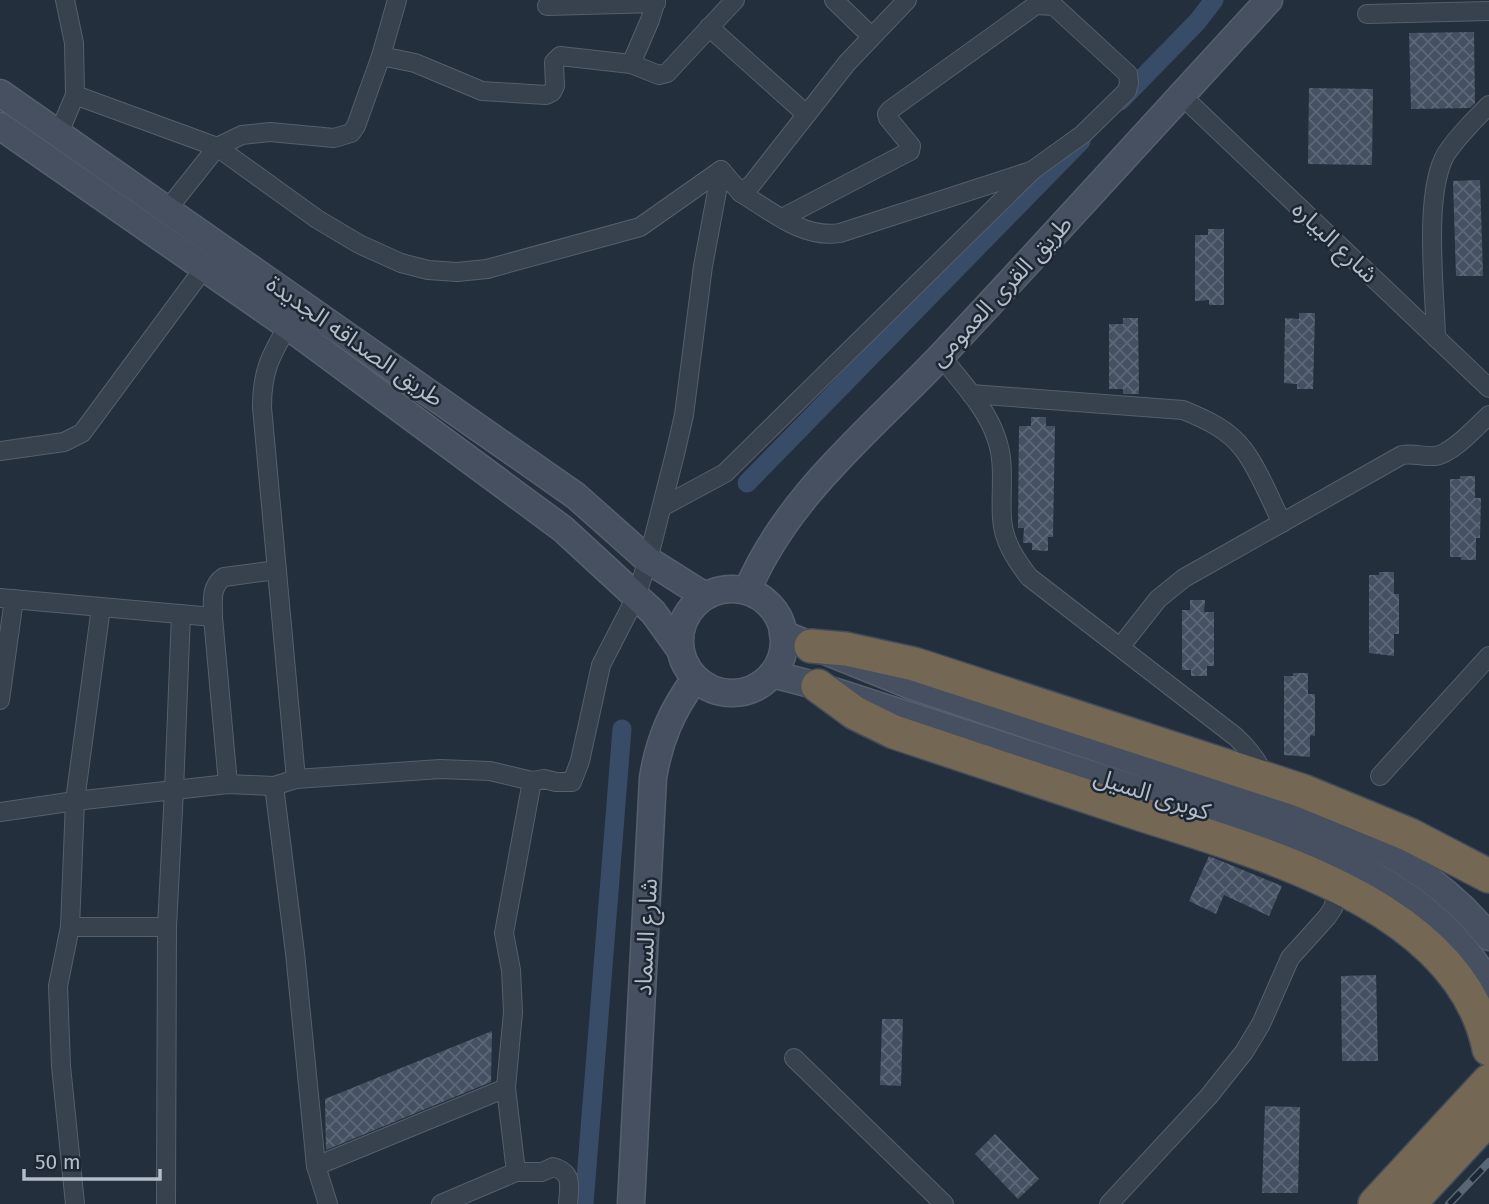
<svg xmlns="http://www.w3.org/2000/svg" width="1489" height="1204" font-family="'Fira Sans','Noto Sans Arabic',sans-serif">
<defs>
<pattern id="building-cross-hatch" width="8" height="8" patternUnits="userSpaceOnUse" patternTransform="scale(1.75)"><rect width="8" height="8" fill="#455162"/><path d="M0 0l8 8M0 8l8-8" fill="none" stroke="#5d6877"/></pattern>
</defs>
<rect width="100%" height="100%" fill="#242f3e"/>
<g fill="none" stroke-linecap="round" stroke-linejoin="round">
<!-- canal -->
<g stroke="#394c67" stroke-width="19">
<path d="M1120,101L1197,22L1214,0"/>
<path d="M747,483L1081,141"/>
<path d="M584,1204L622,729"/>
</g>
</g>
<!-- building -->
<g fill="url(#building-cross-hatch)">
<path d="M1474,32L1475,103L1470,108L1411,109L1409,33Z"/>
<path d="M1309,88L1373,89L1372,165L1308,164Z"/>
<path d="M1480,180L1483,276H1456L1453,181Z"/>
<path d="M1208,229H1224V305H1209V300L1195,301V235H1208Z"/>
<path d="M1299,313H1315L1313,389H1297V384L1284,383L1285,318L1299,319Z"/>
<path d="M1123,318H1138L1139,394H1123V389H1109V324H1123Z"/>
<path d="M1031,417H1046V426H1055L1053,537H1048V551L1032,550V543H1023L1024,528H1018L1019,426H1031Z"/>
<path d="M1460,476H1475V498H1481L1480,538H1476V560H1461V557H1450V479H1460Z"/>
<path d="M1379,572H1394V594H1399V634H1394V656L1369,653V575H1379Z"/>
<path d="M1190,600H1205L1204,612H1214V666H1207V676H1191V670H1182V610H1190Z"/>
<path d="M1293,673H1308V694H1315V736L1310,735V757L1284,755V676H1293Z"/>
<path d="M1209,856L1282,886L1269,916L1224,895L1216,914L1189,901Z"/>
<path d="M1376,975L1378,1061H1342L1341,976Z"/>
<path d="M882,1019H903L901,1086L880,1085Z"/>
<path d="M492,1031L491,1082L326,1150L325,1099Z"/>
<path d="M1265,1106L1300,1107L1298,1193H1262Z"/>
<path d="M995,1134L1039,1179L1018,1199L975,1154Z"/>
</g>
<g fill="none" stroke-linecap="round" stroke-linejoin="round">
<!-- street casing -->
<g stroke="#565f6c" stroke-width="20">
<g id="street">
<path d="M65,0L74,43L75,95L217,147L317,219L359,244L401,263L428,270L457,272L487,269L640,227L721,170L741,193L752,184L847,63L907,0"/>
<path d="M834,0L871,36"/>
<path d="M547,6L656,3"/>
<path d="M1367,14L1489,11"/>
<path d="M709,27L806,114"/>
<path d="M381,56L415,63L482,91L546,95L552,92L555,86L554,62L560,56L631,64L659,75L667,73L735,0"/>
<path d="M631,64L650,20L656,0"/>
<path d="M1181,95L1489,388"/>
<path d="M59,133L75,95"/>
<path d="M741,193C771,211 803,239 840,233L1031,171"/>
<path d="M167,210L217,147L242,135L270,132L334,138L351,133L356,126L381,56L397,0"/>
<path d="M288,326C270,356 262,372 262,407L296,779"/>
<path d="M1436,338C1435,291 1423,193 1446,154C1458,136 1474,120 1489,105"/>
<path d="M941,356C960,381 986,407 996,437C1006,464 1000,491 1002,518C1003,541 1016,560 1029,577L1236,737C1249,749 1258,760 1265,777"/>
<path d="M971,394L1183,410C1205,419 1228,429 1243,449C1258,468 1271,501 1282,523"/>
<path d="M0,451L64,442L82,433L204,268"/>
<path d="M662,507L725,473L1033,170L1083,134L1127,91L1129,83L1128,74L1054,6L1036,5L890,110L887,114L888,118L911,146L910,151L782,218"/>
<path d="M0,598L213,617"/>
<path d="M181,614L174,790L228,784L274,786L296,779L440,769L490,771L532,781L544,779L556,782H572L580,761L601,665L636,597L648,560L675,454L684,415L703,266L721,170"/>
<path d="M1121,646L1158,599L1184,578L1402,455C1414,453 1424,457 1435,456C1452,454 1476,427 1489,415"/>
<path d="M0,700L14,599"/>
<path d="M1380,776L1489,656"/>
<path d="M228,784L213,617C213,602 210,586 224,577L277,570"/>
<path d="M274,786L295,953L316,1166L328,1204"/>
<path d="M0,812L75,801L174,790L167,927L166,1204"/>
<path d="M70,927H167"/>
<path d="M794,1058L944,1204"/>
<path d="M316,1166L506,1088"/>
<path d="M516,1172L506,1088L513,1012L511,970L504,933L532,781"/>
<path d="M75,1204L61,1066L58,986L70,927L75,801L101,607"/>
<path d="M441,1204L516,1172H542L553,1167C574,1173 569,1186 568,1204"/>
<path d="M1109,1204L1209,1096L1244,1052L1261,1024L1290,958L1327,917L1333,908L1339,886"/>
</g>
</g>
<!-- secondary casing -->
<g stroke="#565f6c" stroke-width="29">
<g id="secondary">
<path d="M0,93L576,496L648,560L705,596"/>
<path d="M0,126L288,326L563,529L653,612L679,648"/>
<circle cx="732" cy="641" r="52"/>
<path d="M747,591C788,494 871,430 942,355C1052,238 1160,118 1269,0"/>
<path d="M783,634L912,686L1311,820C1381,845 1442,878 1489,937"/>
<path d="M772,674L818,686L1306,844C1381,874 1448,913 1489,985"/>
<path d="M631,1204L653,778C659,740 672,710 695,679"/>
</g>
</g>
<!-- highway casing -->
<g stroke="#434c59" stroke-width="36">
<g id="highway">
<path d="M811,646L846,649L914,664L1303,791L1410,835L1489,876"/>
<path d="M818,686L855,713L894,732C971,758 1048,784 1125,809C1248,850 1459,900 1489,1049"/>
<path d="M1375,1204L1489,1081"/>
<path d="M1409,1204L1489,1118"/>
</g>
</g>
<!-- street -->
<use href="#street" stroke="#38414e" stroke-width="18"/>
<!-- secondary -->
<use href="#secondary" stroke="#465061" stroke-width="26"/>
<!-- highway -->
<use href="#highway" stroke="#746855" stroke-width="33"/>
<!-- rail casing -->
<g stroke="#5a6575" stroke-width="8">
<path id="rail" d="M1449,1204L1489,1162"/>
</g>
<!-- rail -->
<use href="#rail" stroke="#1d2633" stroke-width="5" stroke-dasharray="16" stroke-linecap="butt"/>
</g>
<g text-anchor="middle" stroke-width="5" stroke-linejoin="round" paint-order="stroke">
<!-- street labels -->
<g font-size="24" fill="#b4bcc9" stroke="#1d2633">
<text transform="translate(1335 242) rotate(43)" y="8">شارع البياره</text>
<text transform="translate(1001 291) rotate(-47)" y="8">طريق القرى العمومى</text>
<text transform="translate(355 341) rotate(35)" y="8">طريق الصداقه الجديدة</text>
<text transform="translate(1152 794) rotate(18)" y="8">كوبرى السيل</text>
<text transform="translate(646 937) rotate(-87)" y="8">شارع السماد</text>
</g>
</g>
<!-- scale -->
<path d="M24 1169v10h136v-10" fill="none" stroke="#b4bcc9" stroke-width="3.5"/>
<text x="35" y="1169" font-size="21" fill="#b4bcc9" stroke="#1d2633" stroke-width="5" paint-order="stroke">50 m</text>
</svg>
